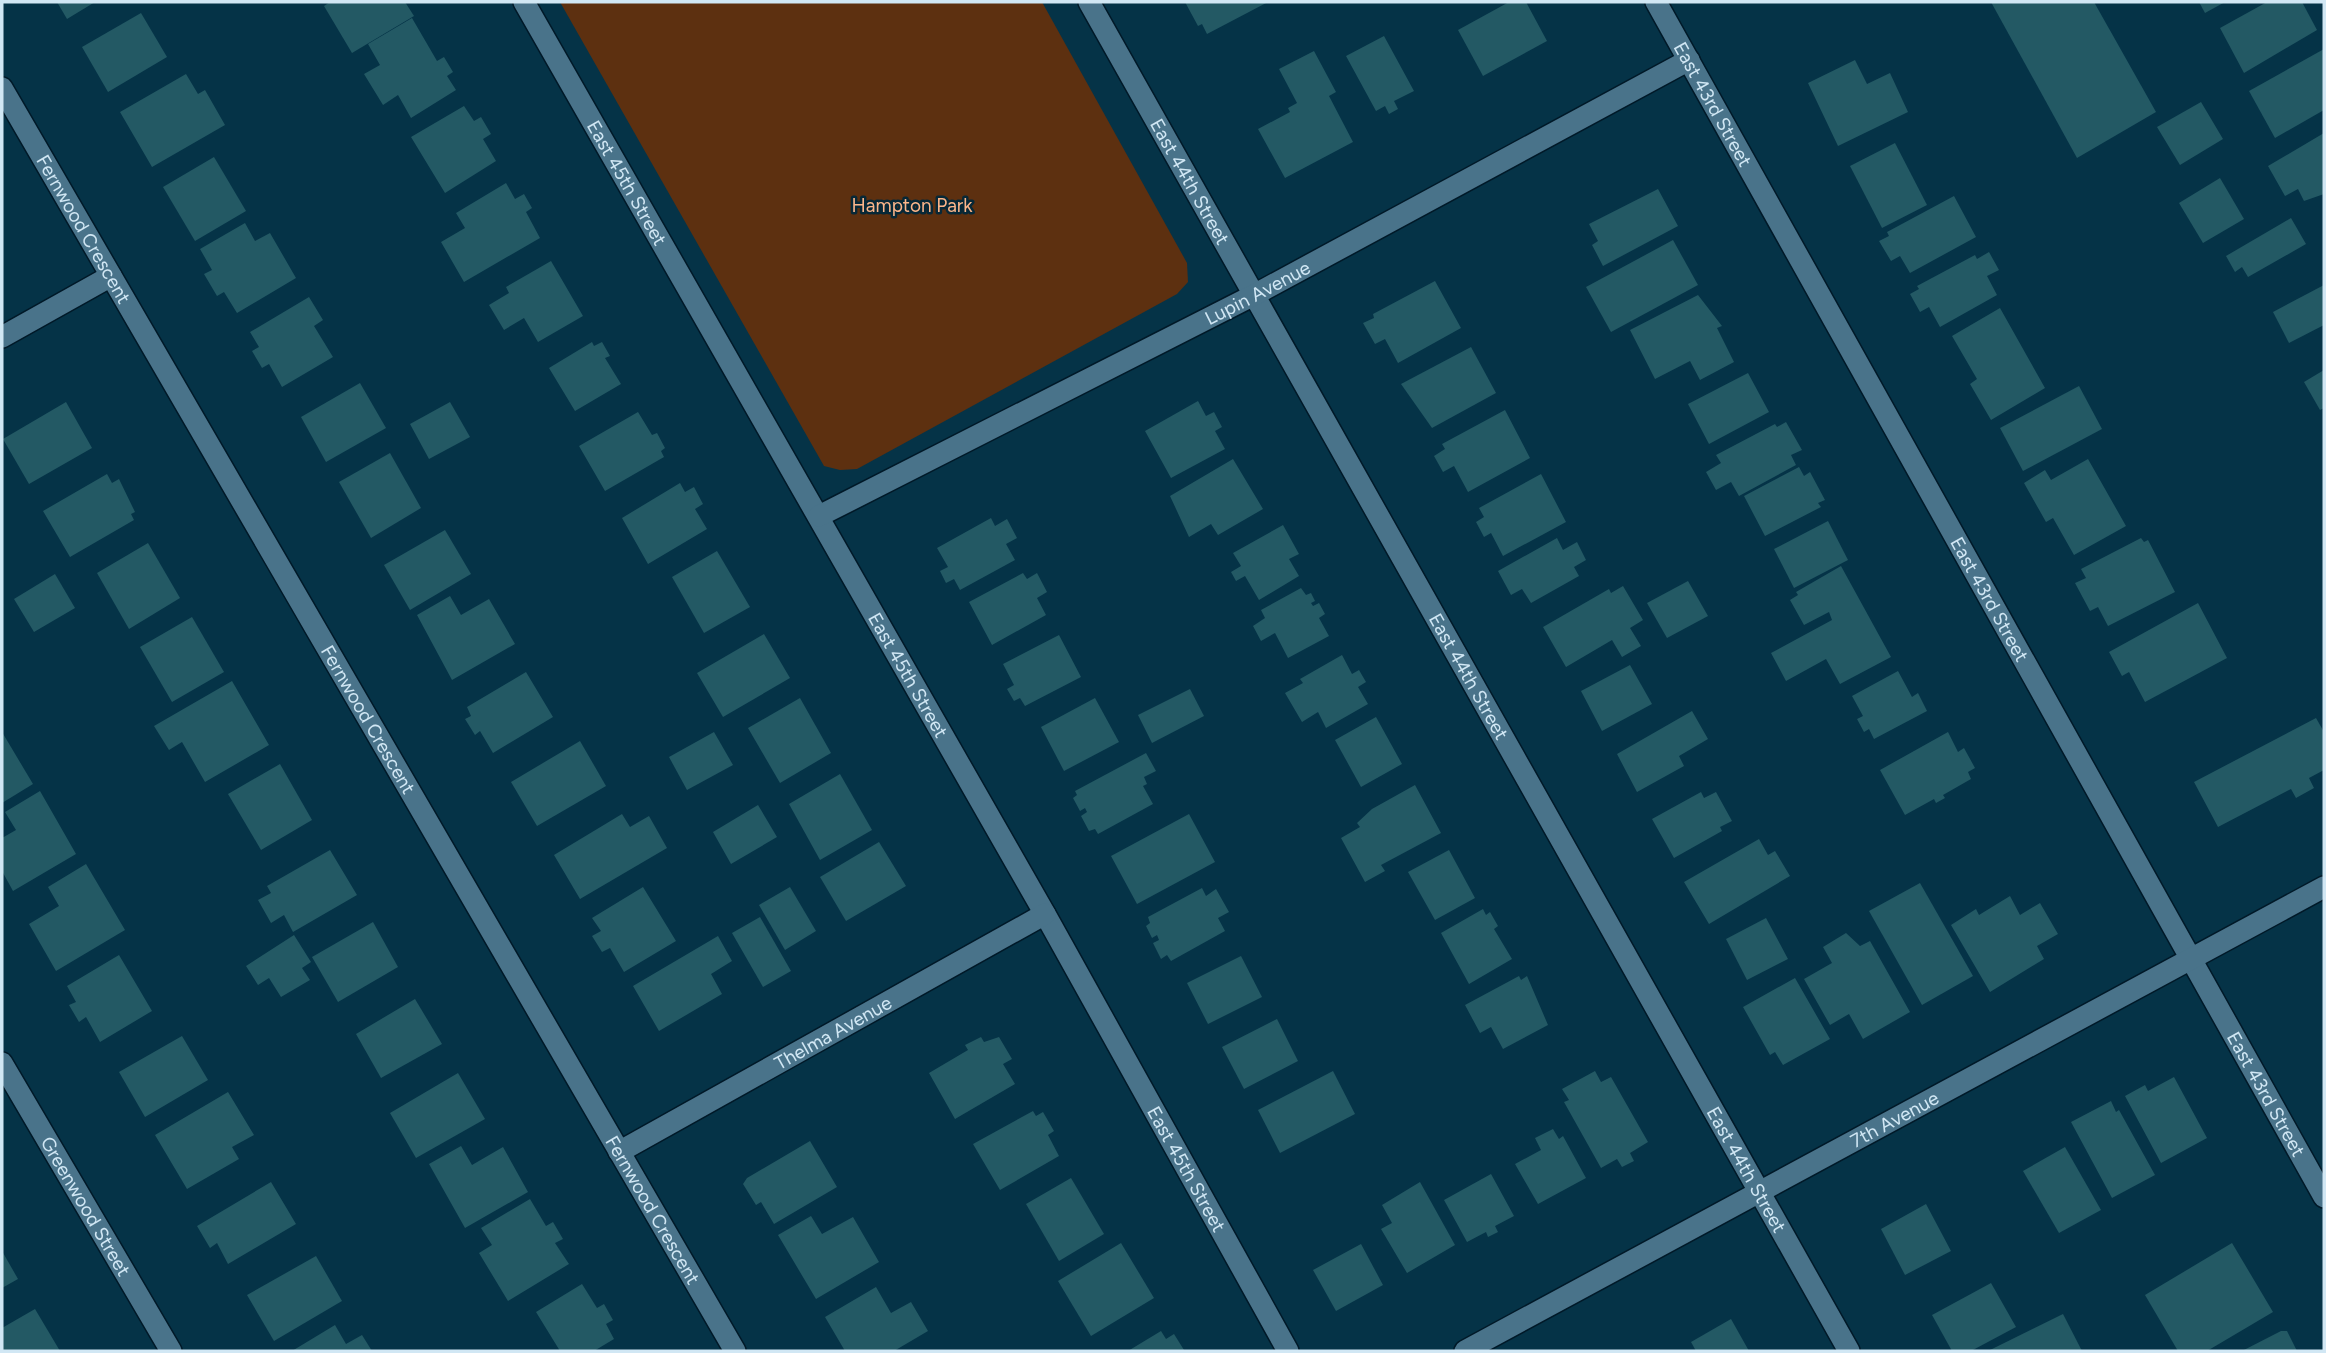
<svg xmlns="http://www.w3.org/2000/svg" width="2326" height="1353" font-family="Figtree,sans-serif">
<rect width="100%" height="100%" fill="#053347"/>
<!-- green -->
<path fill="#5d3010" d="M560,2H1042L1187,263L1188,282L1177,294L857,469L840,470L824,466Z"/>
<!-- building -->
<g fill="#235964">
<path d="M57,2H95L67,19Z"/>
<path d="M330,2H405L414,16L352,53L324,6Z"/>
<path d="M1185,2H1268L1207,34L1202,24L1198,26Z"/>
<path d="M1509,2H1526L1547,41L1483,76L1458,30Z"/>
<path d="M1991,2H2094L2156,112L2077,158Z"/>
<path d="M2199,2H2225L2205,13Z"/>
<path d="M2267,2H2302L2317,30L2244,73L2220,28Z"/>
<path d="M141,13L167,57L108,92L82,47Z"/>
<path d="M412,18L437,61L444,57L453,72L447,76L456,90L411,118L398,95L383,105L364,74L380,65L368,44Z"/>
<path d="M1384,36L1414,91L1394,101L1398,109L1389,114L1385,106L1376,111L1346,56Z"/>
<path d="M2324,49V110L2275,138L2249,91Z"/>
<path d="M1314,51L1336,92L1329,96L1353,142L1285,178L1258,129L1290,112L1288,108L1297,103L1279,69Z"/>
<path d="M1855,60L1867,84L1890,73L1908,112L1838,146L1808,83Z"/>
<path d="M186,74L198,94L205,90L225,125L152,167L120,112Z"/>
<path d="M2201,102L2223,139L2180,165L2157,127Z"/>
<path d="M464,106L474,121L481,117L491,134L483,139L496,161L445,193L411,137Z"/>
<path d="M2324,133V194L2304,201L2298,189L2285,196L2268,166Z"/>
<path d="M1895,143L1927,205L1882,228L1850,166Z"/>
<path d="M214,157L246,211L195,241L163,187Z"/>
<path d="M2220,178L2244,219L2203,243L2179,203Z"/>
<path d="M506,183L515,199L524,194L532,208L526,212L540,238L464,282L441,242L465,228L456,213Z"/>
<path d="M1658,189L1678,226L1603,266L1592,245L1598,241L1589,224Z"/>
<path d="M1954,196L1976,237L1910,273L1900,256L1891,261L1879,241L1889,236L1887,232Z"/>
<path d="M2291,218L2306,244L2248,277L2242,267L2235,272L2226,256Z"/>
<path d="M245,223L255,241L270,233L296,278L237,313L224,292L217,296L204,274L212,270L200,249Z"/>
<path d="M1673,240L1698,285L1611,332L1586,287Z"/>
<path d="M1989,252L1999,270L1987,276L1997,295L1940,327L1929,307L1920,312L1910,294L1919,289L1917,286L1975,255L1977,259Z"/>
<path d="M551,261L583,316L538,342L524,318L504,330L489,305L509,293L506,287Z"/>
<path d="M1435,281L1461,328L1398,363L1385,339L1375,344L1363,323L1374,318L1373,314Z"/>
<path d="M2324,285V325L2289,343L2273,312Z"/>
<path d="M1698,295L1722,326L1717,328L1734,362L1700,380L1690,361L1655,379L1630,330Z"/>
<path d="M309,297L323,320L314,326L333,357L282,387L269,364L262,368L252,351L259,347L250,332Z"/>
<path d="M2000,308L2045,388L1991,420L1970,384L1977,379L1952,336Z"/>
<path d="M592,342L594,346L602,342L610,356L605,358L621,384L575,411L549,368Z"/>
<path d="M1471,347L1496,393L1432,428L1401,384Z"/>
<path d="M2324,370V408L2320,410L2304,382Z"/>
<path d="M1748,373L1769,412L1709,444L1688,404Z"/>
<path d="M360,383L386,428L326,462L301,417Z"/>
<path d="M2079,386L2102,429L2023,471L2000,428Z"/>
<path d="M1198,401L1206,416L1214,412L1222,427L1215,431L1225,449L1171,478L1145,431Z"/>
<path d="M66,402L92,448L29,484L3,439Z"/>
<path d="M450,402L470,437L429,459L410,424Z"/>
<path d="M1505,410L1530,458L1468,492L1454,466L1443,472L1434,456L1445,449L1442,444Z"/>
<path d="M638,412L652,435L657,433L665,448L661,451L664,457L605,491L579,446Z"/>
<path d="M1786,422L1802,450L1791,455L1796,465L1739,496L1731,482L1716,490L1706,472L1721,463L1716,455L1775,424L1777,427Z"/>
<path d="M390,453L421,508L371,538L339,482Z"/>
<path d="M1233,459L1263,509L1218,535L1211,524L1189,537L1170,496Z"/>
<path d="M2088,459L2126,526L2074,555L2053,518L2046,522L2024,483L2045,470L2051,480Z"/>
<path d="M1799,467L1804,476L1810,472L1825,500L1818,503L1821,507L1765,536L1744,496Z"/>
<path d="M107,474L112,483L119,479L135,512L131,514L134,520L70,557L43,511Z"/>
<path d="M1541,474L1566,522L1503,556L1491,533L1484,537L1476,522L1484,517L1479,508Z"/>
<path d="M680,483L685,492L694,487L703,504L695,509L707,529L648,564L622,518Z"/>
<path d="M991,518L995,526L1007,519L1017,538L1006,544L1015,560L960,590L954,579L946,583L940,571L948,567L937,548Z"/>
<path d="M1828,521L1848,560L1794,588L1774,549Z"/>
<path d="M1283,525L1299,554L1289,559L1299,576L1259,600L1245,576L1236,581L1231,572L1241,566L1233,553Z"/>
<path d="M445,530L471,574L410,610L384,565Z"/>
<path d="M1557,538L1563,550L1577,542L1586,560L1574,567L1579,576L1531,603L1522,589L1511,595L1498,571Z"/>
<path d="M2141,538L2144,542L2148,540L2175,592L2108,626L2098,607L2090,611L2075,583L2086,578L2081,569Z"/>
<path d="M148,543L180,598L129,629L97,573Z"/>
<path d="M717,551L750,607L704,633L672,577Z"/>
<path d="M1841,566L1891,657L1840,684L1826,659L1786,681L1771,653L1832,620L1829,612L1804,625L1790,600L1798,595L1796,592Z"/>
<path d="M1023,573L1027,579L1037,573L1047,592L1037,598L1046,615L992,645L969,602Z"/>
<path d="M55,574L75,608L34,632L14,599Z"/>
<path d="M1688,581L1708,616L1667,638L1647,603Z"/>
<path d="M1623,586L1643,620L1630,628L1641,646L1622,657L1612,640L1566,667L1543,627L1609,589L1611,593Z"/>
<path d="M1301,588L1306,595L1311,593L1315,601L1311,603L1313,606L1319,603L1325,614L1319,618L1329,636L1288,658L1275,633L1261,641L1253,626L1265,618L1261,610Z"/>
<path d="M450,596L461,615L489,599L515,644L452,680L417,615Z"/>
<path d="M2198,603L2227,658L2145,702L2129,672L2122,676L2109,652Z"/>
<path d="M192,617L224,672L172,702L140,647Z"/>
<path d="M764,634L790,678L723,717L697,673Z"/>
<path d="M1059,635L1081,677L1025,706L1020,698L1014,701L1007,689L1014,685L1003,664Z"/>
<path d="M1342,655L1352,674L1359,670L1366,682L1358,687L1368,704L1326,728L1318,712L1302,722L1285,693L1303,683L1300,679Z"/>
<path d="M1630,665L1652,704L1602,731L1581,691Z"/>
<path d="M1898,671L1912,697L1918,693L1927,711L1874,739L1869,729L1864,732L1857,719L1863,716L1852,696Z"/>
<path d="M526,672L553,717L493,753L480,731L475,735L465,719L471,716L467,707Z"/>
<path d="M232,681L269,745L205,782L182,742L169,750L154,726Z"/>
<path d="M1190,689L1204,716L1152,743L1138,715Z"/>
<path d="M800,698L831,753L780,783L748,728Z"/>
<path d="M1095,698L1119,742L1064,771L1041,727Z"/>
<path d="M1692,711L1708,739L1679,756L1684,766L1637,792L1617,754Z"/>
<path d="M1376,717L1402,764L1361,787L1335,740Z"/>
<path d="M2316,718L2324,732V770L2309,778L2314,788L2296,798L2291,789L2218,827L2194,782Z"/>
<path d="M2,732L33,784L2,803Z"/>
<path d="M714,732L733,765L687,790L669,757Z"/>
<path d="M1948,732L1958,752L1964,748L1975,768L1968,772L1971,779L1943,795L1945,798L1936,803L1934,799L1905,815L1880,770Z"/>
<path d="M580,741L606,786L537,826L511,782Z"/>
<path d="M1146,753L1156,771L1144,777L1147,784L1143,786L1153,804L1098,834L1095,829L1089,831L1081,816L1087,812L1085,808L1080,811L1073,798L1077,795L1075,791Z"/>
<path d="M280,764L312,820L261,850L228,794Z"/>
<path d="M840,774L872,830L820,860L789,804Z"/>
<path d="M1415,785L1441,833L1381,865L1385,871L1365,882L1341,838L1360,827L1357,823L1372,809Z"/>
<path d="M40,791L76,854L13,891L2,871V838L16,830L5,812Z"/>
<path d="M1701,792L1704,798L1716,792L1732,821L1720,827L1722,831L1674,858L1652,819Z"/>
<path d="M758,805L777,837L731,864L713,832Z"/>
<path d="M622,814L630,827L649,816L667,848L580,899L554,855Z"/>
<path d="M1189,814L1215,862L1137,904L1111,856Z"/>
<path d="M1759,839L1768,855L1775,851L1790,876L1709,924L1684,882Z"/>
<path d="M879,842L906,886L846,921L820,877Z"/>
<path d="M330,850L357,895L293,932L284,915L271,923L258,900L271,893L267,886Z"/>
<path d="M1449,850L1475,898L1435,920L1408,872Z"/>
<path d="M86,864L125,930L56,971L29,924L59,906L48,887Z"/>
<path d="M1920,883L1973,976L1922,1005L1869,911Z"/>
<path d="M643,887L676,941L624,972L610,948L602,952L592,936L601,931L592,918Z"/>
<path d="M790,887L816,931L785,950L759,905Z"/>
<path d="M1202,888L1206,896L1216,889L1229,912L1218,918L1225,931L1171,961L1167,955L1161,959L1153,943L1159,940L1157,935L1152,938L1146,926L1150,923L1148,917Z"/>
<path d="M2010,896L2020,915L2040,903L2058,934L2037,946L2044,959L1990,992L1951,925L1976,909L1979,915Z"/>
<path d="M1483,909L1486,915L1490,912L1498,926L1494,929L1512,959L1469,984L1441,933Z"/>
<path d="M760,917L791,971L763,987L732,933Z"/>
<path d="M1766,918L1788,959L1747,980L1726,939Z"/>
<path d="M373,922L398,967L338,1002L312,957Z"/>
<path d="M1846,933L1860,946L1870,941L1910,1012L1863,1039L1849,1014L1830,1025L1804,979L1832,963L1823,947Z"/>
<path d="M294,935L311,962L302,968L310,980L281,997L269,978L258,985L246,966Z"/>
<path d="M718,936L732,961L711,974L722,994L659,1031L633,986Z"/>
<path d="M119,955L152,1011L100,1042L86,1017L79,1022L69,1005L76,1002L67,986Z"/>
<path d="M1241,956L1262,997L1208,1024L1187,983Z"/>
<path d="M1519,976L1521,980L1527,976L1548,1025L1503,1049L1491,1027L1480,1033L1465,1005Z"/>
<path d="M1795,978L1830,1039L1783,1065L1775,1052L1770,1055L1743,1007Z"/>
<path d="M415,999L442,1044L381,1078L356,1034Z"/>
<path d="M1277,1019L1298,1061L1244,1089L1222,1047Z"/>
<path d="M182,1036L208,1080L145,1117L119,1072Z"/>
<path d="M981,1037L984,1042L999,1037L1012,1059L1003,1064L1015,1084L955,1119L929,1073L968,1050L965,1045Z"/>
<path d="M1333,1071L1355,1114L1280,1153L1258,1110Z"/>
<path d="M1595,1071L1601,1082L1611,1077L1648,1142L1630,1153L1634,1161L1622,1167L1617,1159L1601,1168L1564,1102L1569,1100L1562,1089Z"/>
<path d="M458,1073L485,1119L416,1158L390,1113Z"/>
<path d="M2174,1077L2207,1138L2161,1163L2125,1096L2145,1085L2148,1091Z"/>
<path d="M228,1092L254,1135L232,1147L239,1159L187,1189L155,1135Z"/>
<path d="M2111,1101L2116,1112L2119,1110L2155,1175L2112,1198L2071,1122Z"/>
<path d="M1033,1111L1036,1116L1043,1112L1054,1131L1048,1135L1059,1156L1000,1190L973,1144Z"/>
<path d="M1553,1129L1559,1139L1563,1136L1586,1178L1538,1204L1515,1164L1541,1150L1535,1138Z"/>
<path d="M810,1141L837,1187L774,1224L761,1202L756,1205L743,1184L747,1178Z"/>
<path d="M461,1146L472,1165L503,1147L528,1192L465,1228L429,1164Z"/>
<path d="M2065,1147L2101,1210L2059,1233L2023,1171Z"/>
<path d="M1491,1174L1514,1216L1495,1226L1498,1232L1488,1237L1486,1232L1467,1242L1444,1200Z"/>
<path d="M1071,1178L1104,1234L1059,1261L1026,1204Z"/>
<path d="M271,1182L296,1224L228,1264L217,1243L210,1248L197,1226Z"/>
<path d="M1420,1182L1455,1245L1407,1273L1381,1229L1392,1223L1382,1205Z"/>
<path d="M530,1199L546,1226L553,1222L563,1239L555,1243L569,1264L508,1301L479,1253L492,1245L481,1228Z"/>
<path d="M1926,1204L1951,1251L1905,1275L1881,1229Z"/>
<path d="M811,1216L822,1234L853,1217L879,1262L816,1299L778,1235Z"/>
<path d="M1121,1243L1154,1298L1091,1336L1058,1281Z"/>
<path d="M2232,1243L2273,1312L2207,1351H2178L2145,1295Z"/>
<path d="M1361,1244L1383,1285L1336,1311L1313,1270Z"/>
<path d="M2,1251L18,1279L2,1288Z"/>
<path d="M316,1256L342,1301L274,1341L247,1295Z"/>
<path d="M1991,1283L2016,1327L1971,1351H1952L1932,1315Z"/>
<path d="M582,1284L597,1308L604,1304L613,1320L606,1324L614,1339L594,1351H560L536,1312Z"/>
<path d="M876,1287L891,1313L911,1302L928,1331L894,1351H845L825,1317Z"/>
<path d="M35,1309L60,1351H2V1328Z"/>
<path d="M2063,1314L2082,1351H1988Z"/>
<path d="M1731,1319L1749,1351H1696L1691,1342Z"/>
<path d="M335,1325L346,1344L362,1335L372,1351H292Z"/>
<path d="M1161,1331L1166,1339L1174,1334L1184,1350L1128,1351Z"/>
<path d="M2281,1331H2287L2297,1351H2242Z"/>
</g>
<g fill="none" stroke-linecap="round" stroke-linejoin="round">
<!-- minor casing -->
<g stroke="#001928" stroke-width="24">
<g id="minor">
<path id="s1" d="M524,2L1045,914L1288,1351"/>
<path id="s2" d="M1089,2L1849,1351"/>
<path id="s3" d="M1656,2L2324,1197"/>
<path id="s4" d="M2,88L735,1351"/>
<path d="M2,337L111,276"/>
<path id="s5" d="M819,516L1254,295L1689,60"/>
<path id="s6" d="M2,1063L171,1351"/>
<path id="s7" d="M619,1152L1045,914"/>
<path id="s8" d="M1465,1351L2324,887"/>
</g>
</g>
<!-- minor -->
<use href="#minor" stroke="#49738a" stroke-width="21"/>
</g>
<g text-anchor="middle" stroke-width="5" stroke-linejoin="round" paint-order="stroke">
<!-- street labels -->
<g font-size="19" fill="#d1e7f4" stroke="#072837">
<text dy="7" stroke="none"><textPath href="#s3" startOffset="117">East 43rd Street</textPath></text>
<text dy="7" stroke="none"><textPath href="#s1" startOffset="208">East 45th Street</textPath></text>
<text dy="7" stroke="none"><textPath href="#s2" startOffset="206">East 44th Street</textPath></text>
<text dy="7" stroke="none"><textPath href="#s4" startOffset="163">Fernwood Crescent</textPath></text>
<text dy="7" stroke="none"><textPath href="#s5" startOffset="492">Lupin Avenue</textPath></text>
<text dy="7" stroke="none"><textPath href="#s3" startOffset="684">East 43rd Street</textPath></text>
<text dy="7" stroke="none"><textPath href="#s1" startOffset="775">East 45th Street</textPath></text>
<text dy="7" stroke="none"><textPath href="#s2" startOffset="774">East 44th Street</textPath></text>
<text dy="7" stroke="none"><textPath href="#s4" startOffset="730">Fernwood Crescent</textPath></text>
<text dy="7" stroke="none"><textPath href="#s7" startOffset="245">Thelma Avenue</textPath></text>
<text dy="7" stroke="none"><textPath href="#s3" startOffset="1251">East 43rd Street</textPath></text>
<text dy="7" stroke="none"><textPath href="#s8" startOffset="488">7th Avenue</textPath></text>
<text dy="7" stroke="none"><textPath href="#s1" startOffset="1342">East 45th Street</textPath></text>
<text dy="7" stroke="none"><textPath href="#s2" startOffset="1340">East 44th Street</textPath></text>
<text dy="7" stroke="none"><textPath href="#s6" startOffset="166">Greenwood Street</textPath></text>
<text dy="7" stroke="none"><textPath href="#s4" startOffset="1297">Fernwood Crescent</textPath></text>
</g>
<!-- park labels -->
<g font-size="19" fill="#fcb68a" stroke="#072837">
<text x="912" y="212">Hampton Park</text>
</g>
</g>
<!-- border -->
<rect width="2326" height="1353" fill="none" stroke="#d1e7f4" stroke-width="7"/>
</svg>
